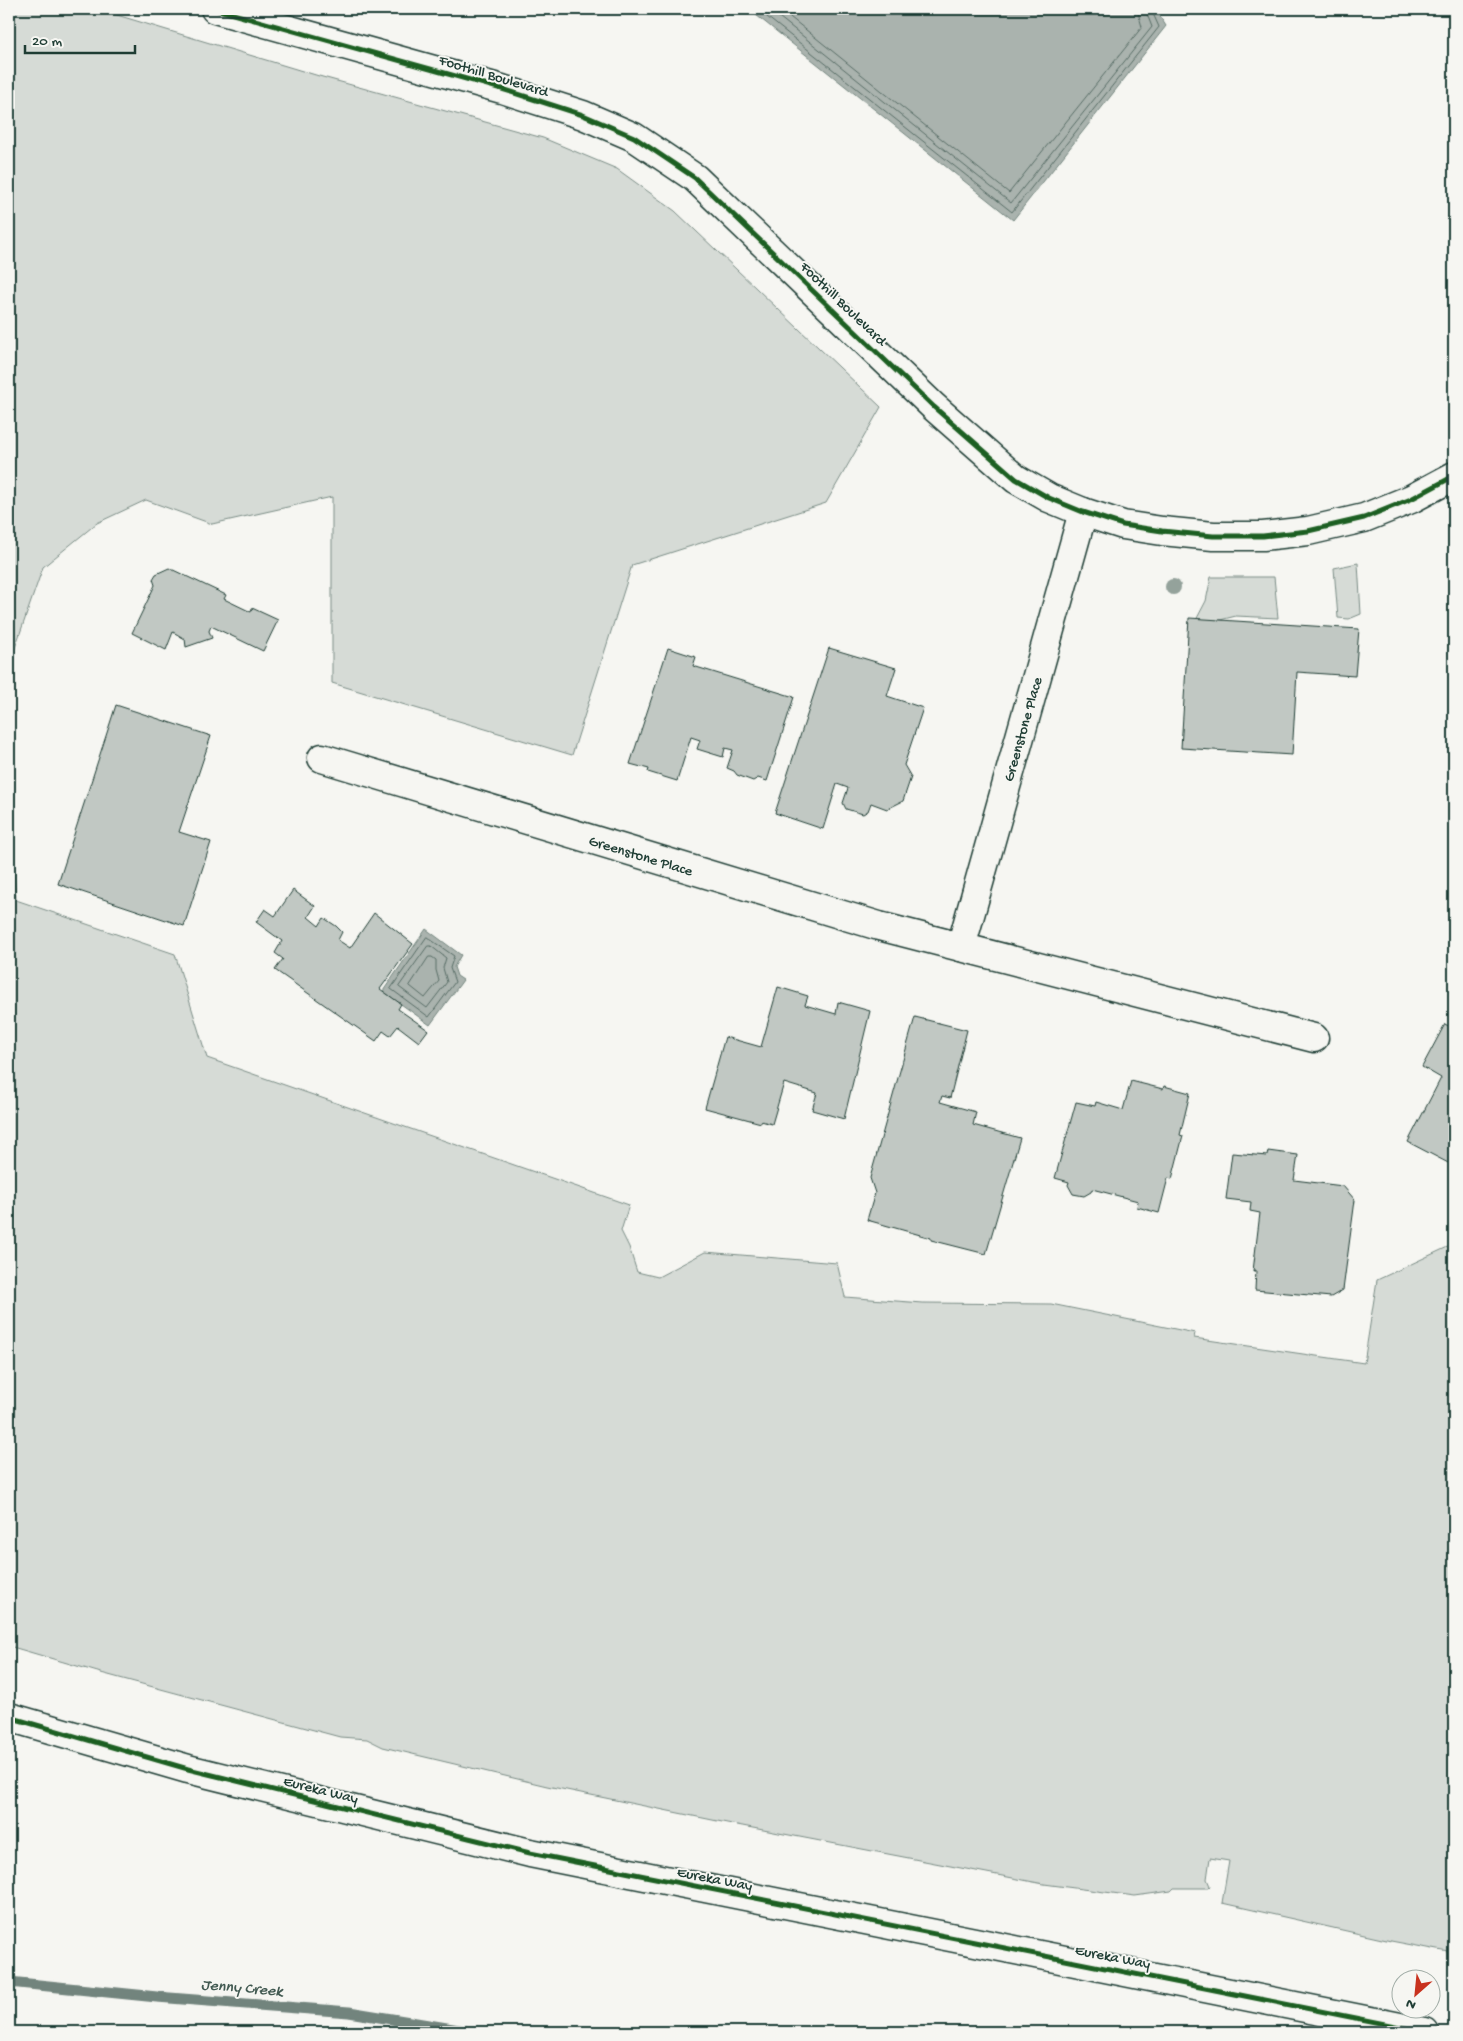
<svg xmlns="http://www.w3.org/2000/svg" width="1463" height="2041" font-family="'Gochi Hand',sans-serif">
<rect width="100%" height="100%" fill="#f6f6f2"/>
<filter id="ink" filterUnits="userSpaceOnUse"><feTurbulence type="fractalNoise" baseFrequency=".02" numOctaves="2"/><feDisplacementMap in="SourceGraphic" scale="10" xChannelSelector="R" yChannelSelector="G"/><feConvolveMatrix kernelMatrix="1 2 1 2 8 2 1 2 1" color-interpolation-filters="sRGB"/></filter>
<g filter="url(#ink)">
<!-- green -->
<g fill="#d6dbd6" stroke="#7a8c85">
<path d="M9,9H97L319,76L543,138L617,169L675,211L881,407L826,503L632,565L572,755L332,683V497L212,524L146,500L97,523L43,567L9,665Z"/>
<path d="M1358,563L1361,614L1349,619L1338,618L1334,568Z"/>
<path d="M1211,577H1274L1278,618L1236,616L1216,621L1195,622L1206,601Z"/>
<path d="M9,797L16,900L175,954L207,1058L629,1205L621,1231L629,1247L637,1272L658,1277L705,1252L837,1263L845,1297L922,1303L1051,1304L1195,1333L1194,1338L1364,1363L1377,1280L1454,1244V1953L1391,1941L1222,1903L1229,1861L1210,1858L1207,1879L1210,1886L1208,1888H1174L1171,1891L1135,1896L1044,1884L732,1824L547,1786L383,1747L367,1739L340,1737L101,1673L9,1646Z"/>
</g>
<!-- water -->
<g fill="#aab3ae" stroke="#72847d">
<path d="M753,9H1155L1166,26L1013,220L751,11Z"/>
<path d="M426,929L461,955L454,967L457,976L463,980L430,1025L383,991Z"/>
</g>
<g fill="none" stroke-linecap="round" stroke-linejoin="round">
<!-- shore -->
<g stroke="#576c65" stroke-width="1">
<path d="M757,9L1012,212L1159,27L1151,9"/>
<path d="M769,9L1011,203L1152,27L1145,9"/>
<path d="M780,9L1009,193L1142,27L1137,9"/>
<path d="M427,937L454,956L450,968L455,982L429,1017L391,989Z"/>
<path d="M428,946H431L446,958L443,968L447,982L427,1008L399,987Z"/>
<path d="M429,957H432L436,960V970L439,981L425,998L410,986Z"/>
</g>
<!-- stream -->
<path stroke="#72847d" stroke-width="11" d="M9,1982L157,1997L349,2012L471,2032"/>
</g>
<!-- building -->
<g fill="#c1c8c3" stroke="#1f3d34">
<path d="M169,568L226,595L224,599L251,612L252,608L278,620L263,651L211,626L209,631L212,638L186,647L185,639L173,632L166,650L132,633L155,585L153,579L156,574Z"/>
<path d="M1189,618L1359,629L1355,676L1297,672L1292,755L1181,748Z"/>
<path d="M668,648L696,657L693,666L794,697L767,781L758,778L753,781L737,775L734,771L727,768L733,750L725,748L723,757L697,749L700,740L691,737L677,781L648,772L649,769L630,764Z"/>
<path d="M829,648L896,668L887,696L923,708L904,765L911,777L903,801L887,809L871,803L868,811L863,814L846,809L843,803L848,788L837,784L823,829L775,813Z"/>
<path d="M116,705L211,736L179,832L211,842L184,926L58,884Z"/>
<path d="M293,890L315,906L308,917L319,926L324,918L336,926L342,932L338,940L350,948L374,913L413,944L380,989L401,1004L398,1009L428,1030L419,1042L398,1026L390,1036L383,1031L376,1041L275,970L283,959L275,953L282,941L256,922L265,909L275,916Z"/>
<path d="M778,987L808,996L805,1005L836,1014L838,1002L870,1011L844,1119L812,1110L817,1093L784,1083L772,1124L761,1121V1123L705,1108L725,1037L761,1047Z"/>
<path d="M915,1017L967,1030L950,1098L942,1096L940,1102L976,1112L973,1125L1020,1138L986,1254L931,1240V1238L867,1220L875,1193L870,1178Z"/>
<path d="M1445,1024L1454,1029V1166L1408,1142L1441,1078L1422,1067Z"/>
<path d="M1131,1081L1163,1089L1164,1086L1190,1093L1180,1135L1183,1136L1172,1179L1168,1178L1159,1213L1137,1207L1138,1201L1092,1189L1091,1192L1084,1196L1073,1194L1068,1185L1069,1182L1055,1178L1076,1102L1095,1106L1096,1102L1123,1110Z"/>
<path d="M1268,1151L1298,1155L1294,1180L1343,1186L1355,1200L1343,1290L1331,1297L1255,1290L1256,1270L1253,1271L1260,1213L1250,1211L1251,1202L1226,1199L1232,1153L1267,1156Z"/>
</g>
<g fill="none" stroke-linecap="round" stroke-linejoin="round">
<!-- street casing -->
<g stroke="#1f3d34" stroke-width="31">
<g id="street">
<path d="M215,9L502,89L583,115L634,137L695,178L934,407L1016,479L1049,498L1083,512L1123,525L1162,531L1213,536H1263L1308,531L1364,518L1411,499L1454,476"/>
<path d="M322,758L879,926L1314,1038"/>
<path d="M961,947L1083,512"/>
</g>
</g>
<!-- highway casing -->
<g stroke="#1f3d34" stroke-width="31">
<path id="highway" d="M9,1717L188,1769L530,1853L1425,2032"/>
</g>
<!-- street -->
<use href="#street" stroke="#f6f6f2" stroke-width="28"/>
<!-- highway -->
<use href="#highway" stroke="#f6f6f2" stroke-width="28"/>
<!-- cycleway casing -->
<g stroke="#f6f6f2" stroke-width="8">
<g id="cycleway">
<path d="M215,9L502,89L583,115L634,137L695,178L934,407L1016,479L1049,498L1083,512L1123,525L1162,531L1213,536H1263L1308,531L1364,518L1411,499L1454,476"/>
<path d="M9,1717L188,1769L530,1853L1425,2032"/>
</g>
</g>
<!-- cycleway -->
<use href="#cycleway" stroke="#1b5e20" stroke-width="5"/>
</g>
<!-- trees -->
<circle fill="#94a29b" cx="1173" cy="587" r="8"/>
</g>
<g text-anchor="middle" stroke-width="4" stroke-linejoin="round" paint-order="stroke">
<!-- street labels -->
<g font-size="15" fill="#1f3d34" stroke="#f6f6f2">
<text transform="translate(494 75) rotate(17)" y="5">Foothill Boulevard</text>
<text transform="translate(844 303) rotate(44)" y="5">Foothill Boulevard</text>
<text transform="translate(1022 729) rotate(-74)" y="5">Greenstone Place</text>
<text transform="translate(641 855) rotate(17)" y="5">Greenstone Place</text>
<text transform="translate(321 1789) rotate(14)" y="5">Eureka Way</text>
<text transform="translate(715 1878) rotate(11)" y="5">Eureka Way</text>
<text transform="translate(1113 1956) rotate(11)" y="5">Eureka Way</text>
</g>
<!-- water labels -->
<g font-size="16" font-style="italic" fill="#425a52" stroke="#f6f6f2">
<text transform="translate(242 1986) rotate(5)" y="6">Jenny Creek</text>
</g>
</g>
<!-- margin -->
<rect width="1463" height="2041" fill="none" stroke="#f6f6f2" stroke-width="30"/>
<rect x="15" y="15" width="1433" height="2011" fill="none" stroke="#1f3d34" stroke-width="2" filter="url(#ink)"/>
<!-- north arrow -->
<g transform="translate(1416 1994) rotate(207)"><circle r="24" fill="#f6f6f2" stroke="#a0aca6"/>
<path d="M0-4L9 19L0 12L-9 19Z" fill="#c8321e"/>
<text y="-8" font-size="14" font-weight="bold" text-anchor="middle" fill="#1f3d34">N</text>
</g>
<!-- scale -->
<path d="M25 45v8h110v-8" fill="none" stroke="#1f3d34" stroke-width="2.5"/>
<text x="32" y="45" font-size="15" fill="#1f3d34" stroke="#f6f6f2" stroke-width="4" paint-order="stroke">20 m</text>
</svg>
